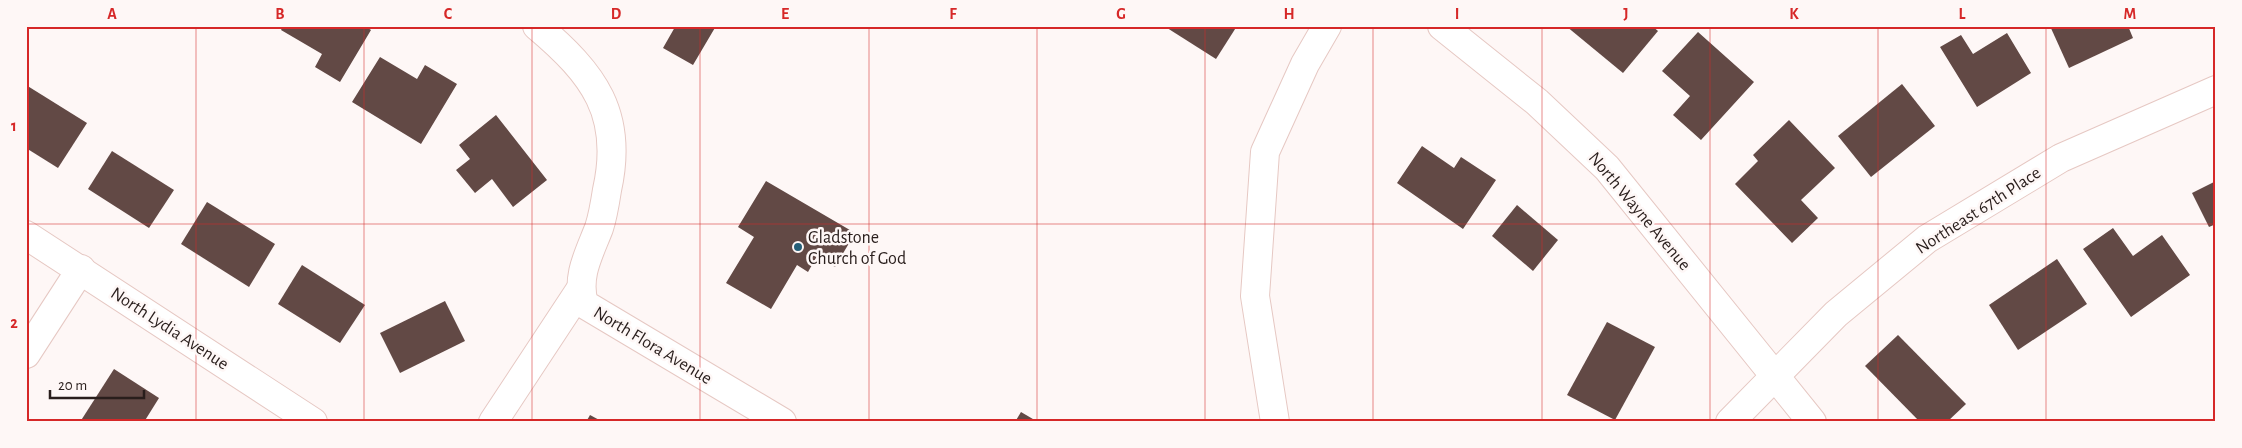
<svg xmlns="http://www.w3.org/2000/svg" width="2242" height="448" font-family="'Alegreya Sans',sans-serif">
<rect width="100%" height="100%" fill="#fef7f6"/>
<!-- building -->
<g fill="#624945">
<path d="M283,26H365L371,30L340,82L315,67L322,54L281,30Z"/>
<path d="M673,26H716L693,65L663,48L675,27Z"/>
<path d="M1164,26H1237L1216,59Z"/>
<path d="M1566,26H1652L1658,31L1623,73Z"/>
<path d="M2050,26H2128L2133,38L2069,68Z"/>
<path d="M1698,32L1754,82L1701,140L1673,115L1690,96L1662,71Z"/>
<path d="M2007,33L2031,73L1977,107L1940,47L1961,35L1973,54Z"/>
<path d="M380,57L417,79L425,65L457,84L421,144L352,102Z"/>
<path d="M1902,84L1935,126L1871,177L1838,136Z"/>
<path d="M26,85L87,123L58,168L26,148Z"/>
<path d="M496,115L547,180L513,207L492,179L475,193L456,170L470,159L459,145Z"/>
<path d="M1789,120L1835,168L1801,200L1818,218L1792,243L1735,184L1758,161L1753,155Z"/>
<path d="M1422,146L1454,168L1461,157L1496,180L1463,229L1397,183Z"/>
<path d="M112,151L174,190L149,228L88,189Z"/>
<path d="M766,181L855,233L835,267L817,256L808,272L797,265L771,309L726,283L754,237L738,227Z"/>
<path d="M2216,181V224L2209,227L2192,193Z"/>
<path d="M207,202L275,244L249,287L181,244Z"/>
<path d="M1517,205L1558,240L1533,271L1492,236Z"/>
<path d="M2113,228L2133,256L2162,235L2190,275L2131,317L2083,249Z"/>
<path d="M2057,259L2087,304L2018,350L1989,305Z"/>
<path d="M302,265L365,305L340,343L278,304Z"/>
<path d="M445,301L465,341L400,373L380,333Z"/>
<path d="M1607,322L1655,347L1615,420L1567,395Z"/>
<path d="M1898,335L1966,404L1947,422H1920L1865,366Z"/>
<path d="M114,369L159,398L144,422H80Z"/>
<path d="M1021,412L1038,422H1015Z"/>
<path d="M590,415L603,422H586Z"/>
</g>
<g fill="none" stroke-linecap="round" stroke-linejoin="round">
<!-- minor casing -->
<g stroke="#e6c8c3" stroke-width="30">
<g id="minor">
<path d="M537,26C594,74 624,114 607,190C605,203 603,216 599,228C589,254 576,276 584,304L782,422"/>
<path d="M1442,26L1537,102L1607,168L1812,422"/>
<path d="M26,235L313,422"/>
<path d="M26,354L81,269"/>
<path d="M493,422L580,290"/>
<path d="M1275,422L1255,296L1265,152L1305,64L1327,26"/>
<path d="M1730,422L1836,314L1927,239L2061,158L2216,90"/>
</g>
</g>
<!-- minor -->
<use href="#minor" stroke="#fff" stroke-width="28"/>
</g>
<!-- grid -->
<path fill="none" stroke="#d62828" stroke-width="1" stroke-opacity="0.55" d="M196,26V422M364,26V422M532,26V422M700,26V422M869,26V422M1037,26V422M1205,26V422M1373,26V422M1542,26V422M1710,26V422M1878,26V422M2046,26V422M26,224H2216"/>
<!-- markers -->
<circle fill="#265f78" stroke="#fef7f6" stroke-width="2" cx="798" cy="247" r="5"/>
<g text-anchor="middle" stroke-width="5" stroke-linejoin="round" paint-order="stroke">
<!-- street labels -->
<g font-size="18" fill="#291e1c" stroke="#fef7f6">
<text transform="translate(1978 210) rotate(-33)" y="6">Northeast 67th Place</text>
<text transform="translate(1640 211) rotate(50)" y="6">North Wayne Avenue</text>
<text transform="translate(170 328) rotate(33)" y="6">North Lydia Avenue</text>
<text transform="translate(653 345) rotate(31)" y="6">North Flora Avenue</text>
</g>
<!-- poi labels -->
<g font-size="18" fill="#291e1c" stroke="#fef7f6" text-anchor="start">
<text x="808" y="243">Gladstone<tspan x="808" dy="21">Church of God</tspan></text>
</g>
</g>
<!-- border -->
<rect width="2242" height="448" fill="none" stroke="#fef7f6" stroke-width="55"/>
<!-- scale -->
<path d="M50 390v8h94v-8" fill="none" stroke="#291e1c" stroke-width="2.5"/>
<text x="58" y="390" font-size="15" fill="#291e1c" stroke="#fef7f6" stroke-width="4" paint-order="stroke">20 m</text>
<rect x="28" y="28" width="2186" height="392" fill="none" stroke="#d62828" stroke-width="2"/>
<g font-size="16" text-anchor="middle" font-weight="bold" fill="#d62828">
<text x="112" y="19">A</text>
<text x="280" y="19">B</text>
<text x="448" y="19">C</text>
<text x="616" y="19">D</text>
<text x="785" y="19">E</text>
<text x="953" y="19">F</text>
<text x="1121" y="19">G</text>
<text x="1289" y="19">H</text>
<text x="1457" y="19">I</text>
<text x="1626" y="19">J</text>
<text x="1794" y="19">K</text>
<text x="1962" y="19">L</text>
<text x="2130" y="19">M</text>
<text x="14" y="131">1</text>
<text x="14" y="328">2</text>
</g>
</svg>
